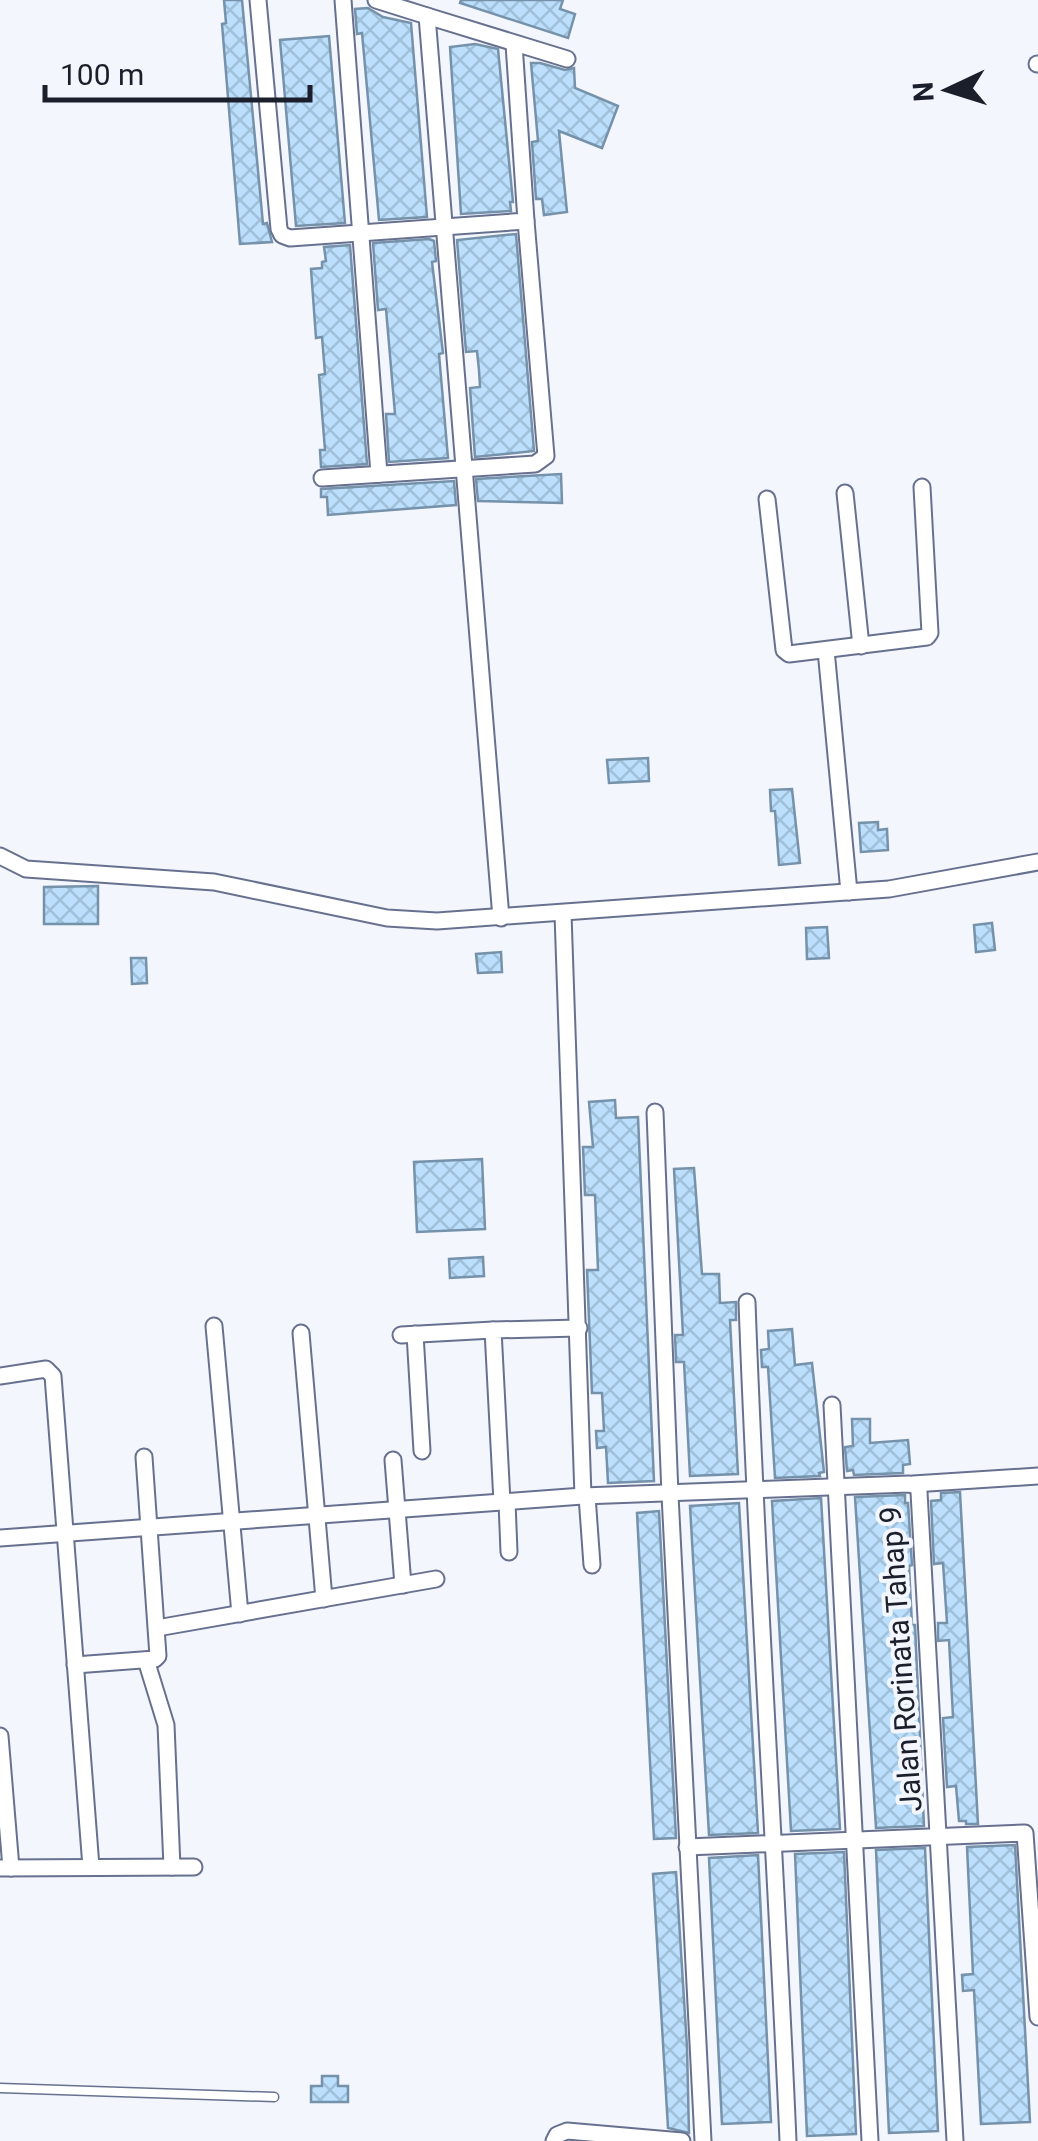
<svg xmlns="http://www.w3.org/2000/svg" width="1038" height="2141" font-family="Roboto,sans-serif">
<defs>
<pattern id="building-cross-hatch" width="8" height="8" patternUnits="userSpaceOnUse" patternTransform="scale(2.5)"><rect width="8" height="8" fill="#bbdffd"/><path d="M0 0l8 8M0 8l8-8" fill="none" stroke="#a0bfd9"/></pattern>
</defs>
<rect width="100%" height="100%" fill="#f3f6fd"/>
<!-- building -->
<g fill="url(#building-cross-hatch)" stroke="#7592aa" stroke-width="2.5">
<path d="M224,0H242L263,224L267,223L272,242L240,244L222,24L226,23Z"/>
<path d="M461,0H563L560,9L575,14L568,38L460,3Z"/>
<path d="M368,8L383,17L411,23L427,217L379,220L362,33L357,34L355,9Z"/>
<path d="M329,36L345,223L296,226L280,40Z"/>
<path d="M475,44L498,49L513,202H510L511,211L461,214L450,47Z"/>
<path d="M531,63H540L565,70L574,68L575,88L618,106L602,148L559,131L567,212L544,215L542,199H536L532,142L538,141Z"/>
<path d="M516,234L534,451L475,457L470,388L480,387L479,370L477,351L466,352L457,240Z"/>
<path d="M429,239L434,241L436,261L432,262L443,353L439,354L448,458L389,462L386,414H395L386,309L378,310L373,243Z"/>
<path d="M350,245L367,464L321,467L320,450H325L319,375L325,374L322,337L316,338L311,269L322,268V262L326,261L324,247Z"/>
<path d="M561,474L562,503L478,501L476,479Z"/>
<path d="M454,481L456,505L328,515L327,497H321V489Z"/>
<path d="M648,758L649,781L609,783L607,760Z"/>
<path d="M792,789L800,863L779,865L775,811H771L770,790Z"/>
<path d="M878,822V830L887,829L888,850L861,852L859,823Z"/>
<path d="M98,886V924H44V887Z"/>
<path d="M992,923L995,950L976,952L974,925Z"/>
<path d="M827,927L829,958L807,959L806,928Z"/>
<path d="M501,952L502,972L478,973L476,954Z"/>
<path d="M131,958H146L147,983L132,984Z"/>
<path d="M615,1100L616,1118L638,1117L654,1481L608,1483L606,1447L597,1448L596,1431H604L602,1393H592L587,1270H598L595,1195H585L583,1147H593L589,1102Z"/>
<path d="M482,1159L485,1229L417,1232L414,1162Z"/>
<path d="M694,1168L702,1274H719L720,1303L736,1302V1320H730L738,1474L690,1476L684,1362H676L675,1335H683L674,1169Z"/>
<path d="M483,1257L484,1276L450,1278L449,1259Z"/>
<path d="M792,1329L795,1365L812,1363L824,1472L819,1473L820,1476L775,1478L768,1367H762L761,1350L769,1349L768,1331Z"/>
<path d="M852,1419H870V1443L908,1440L910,1464L903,1465V1473L854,1475L853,1470L847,1471L845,1447L853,1446Z"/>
<path d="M960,1492L978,1824H966V1821H959L956,1786L947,1787L943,1718L953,1717L949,1640L938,1641V1623H947L943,1563L934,1564L931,1501L941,1500V1493Z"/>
<path d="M905,1495V1503H908L912,1565L909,1566L912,1625H915L924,1826L876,1828L855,1497Z"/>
<path d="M821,1498L840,1829L791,1831L772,1501Z"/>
<path d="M739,1503L758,1833L709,1835L690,1506Z"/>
<path d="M659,1511L676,1838L654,1839L637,1513Z"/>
<path d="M1015,1845L1030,2122L981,2124L974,1990L963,1991L962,1975L973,1974L967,1847Z"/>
<path d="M925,1848L938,2131L889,2133L876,1850Z"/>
<path d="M844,1852L856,2134L807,2136L795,1854Z"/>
<path d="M758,1855L771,2122L722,2124L709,1858Z"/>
<path d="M676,1872L687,2047L689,2133L668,2128L653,1874Z"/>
<path d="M322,2076H338V2086H348V2102H311V2086H322Z"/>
</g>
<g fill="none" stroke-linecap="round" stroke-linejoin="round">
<!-- lane casing -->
<g stroke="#67718f" stroke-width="11">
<path id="lane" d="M0,2088L274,2097"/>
</g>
<!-- street casing -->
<g stroke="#67718f" stroke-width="19">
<g id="street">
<path d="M258,0L279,229L282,235L290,238L526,221L514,44"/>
<path d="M343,0L379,474"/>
<path d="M376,0L427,16L501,918"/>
<path d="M427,16L567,59"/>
<path d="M1037,64H1038"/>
<path d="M322,478L535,464L546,456L526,221"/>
<path d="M845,493L861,646"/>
<path d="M767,499L784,650L789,654L927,637L930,633L922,487"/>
<path d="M826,650L849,892"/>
<path d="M0,856L26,869L214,882L387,918L437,921L889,889L1038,862"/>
<path d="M563,914L583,1496L909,1484L917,1486L919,1492L955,2141"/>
<path d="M655,1112L670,1495L703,2141"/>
<path d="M747,1302C757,1582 776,1861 788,2141"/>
<path d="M214,1326L240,1614"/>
<path d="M579,1328L493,1330L502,1502L583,1496"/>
<path d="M301,1333L324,1599"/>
<path d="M415,1334L422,1451"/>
<path d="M401,1335L493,1330"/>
<path d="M0,1376L46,1369L53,1376L91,1867"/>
<path d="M832,1405L870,2141"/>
<path d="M393,1460L403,1585"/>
<path d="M913,1484L1038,1476"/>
<path d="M587,1496L592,1565"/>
<path d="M507,1502L509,1552"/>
<path d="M0,1538L502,1502"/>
<path d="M157,1628L436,1579"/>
<path d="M146,1660L166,1725L172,1867"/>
<path d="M75,1665L155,1659L158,1656L144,1457"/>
<path d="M0,1736L11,1868"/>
<path d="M687,1847L1025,1833L1038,2017"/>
<path d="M0,1868L194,1867"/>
<path d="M554,2141L557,2135L567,2131L682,2141"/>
</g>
</g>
<!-- lane -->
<use href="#lane" stroke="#fff" stroke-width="8"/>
<!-- street -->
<use href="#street" stroke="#fff" stroke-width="15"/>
</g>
<g text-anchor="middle" stroke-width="8" stroke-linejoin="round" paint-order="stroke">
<!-- street labels -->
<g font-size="30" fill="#1b1f2b" stroke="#f3f6fd">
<text transform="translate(901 1659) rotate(-94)" y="10">Jalan Rorinata Tahap 9</text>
</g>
</g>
<!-- north arrow -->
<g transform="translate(948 90) rotate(266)" stroke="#f3f6fd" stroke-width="8" paint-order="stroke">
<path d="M0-8L18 38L0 25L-18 38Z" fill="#1b1f2b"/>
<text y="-15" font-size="28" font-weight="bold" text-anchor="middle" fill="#1b1f2b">N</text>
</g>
<!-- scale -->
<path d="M45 85v15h265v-15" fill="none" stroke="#1b1f2b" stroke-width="5"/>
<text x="60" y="85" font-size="30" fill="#1b1f2b" stroke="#f3f6fd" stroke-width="8" paint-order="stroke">100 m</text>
</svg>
